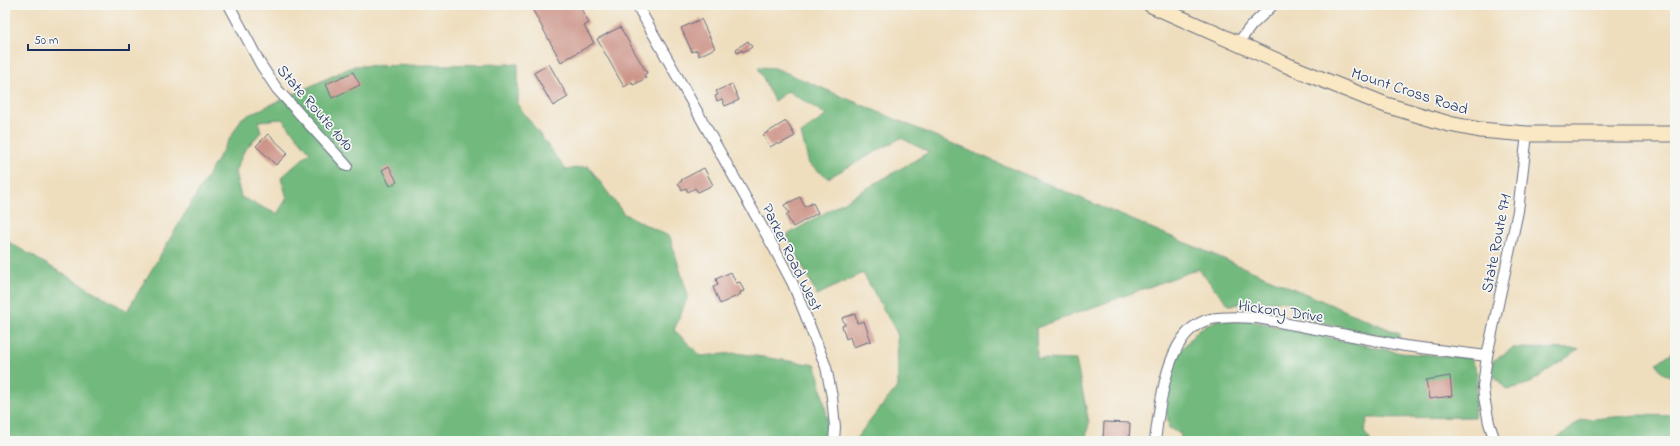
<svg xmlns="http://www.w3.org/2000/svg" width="1680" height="446" font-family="'Indie Flower',sans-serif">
<rect width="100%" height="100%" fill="#f6f6f2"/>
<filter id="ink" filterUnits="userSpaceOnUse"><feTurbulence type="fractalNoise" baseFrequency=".025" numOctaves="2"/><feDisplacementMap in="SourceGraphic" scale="8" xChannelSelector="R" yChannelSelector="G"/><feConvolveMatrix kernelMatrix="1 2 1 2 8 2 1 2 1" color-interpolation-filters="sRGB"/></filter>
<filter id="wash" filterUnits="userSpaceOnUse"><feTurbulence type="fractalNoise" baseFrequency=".012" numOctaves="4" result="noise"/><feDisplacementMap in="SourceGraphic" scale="16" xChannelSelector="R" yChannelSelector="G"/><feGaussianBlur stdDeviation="0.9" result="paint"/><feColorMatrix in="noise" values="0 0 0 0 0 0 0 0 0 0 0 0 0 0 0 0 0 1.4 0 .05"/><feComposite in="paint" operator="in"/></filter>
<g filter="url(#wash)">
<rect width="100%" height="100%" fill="#efdebe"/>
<!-- forest -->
<g fill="#72b97e" stroke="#46746e" fill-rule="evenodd">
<path d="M518,64V105L566,170L588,166L624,214L670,237L688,296L674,330L701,356L736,353L816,365L828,421L827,441H5V240L127,311L242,118L354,66ZM282,119L310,152L281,178L287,198L277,214L241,197L235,172L244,151L261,132L258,121Z"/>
<path d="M758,67L775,68L1400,334L1399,339L1303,319L1285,301L1229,305L1198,269L1036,328L1037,359L1076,360L1089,423L1085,441H854L898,386L897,333L863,273L817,295L787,235L929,152L901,138L828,178L809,164L801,133L827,115L788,91L774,101Z"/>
<path d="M1217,320L1252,321L1401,353L1471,358L1478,373L1474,417L1368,418L1364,432L1371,441H1180L1181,434L1169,428L1166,408L1175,357L1198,330Z"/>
<path d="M1513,348L1579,349L1530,383L1507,390L1492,374L1493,361Z"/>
<path d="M1675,350V378L1662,373L1657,363Z"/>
<path d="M1638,415L1675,416V441H1553L1581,420Z"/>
</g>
<g id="blocks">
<!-- building -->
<g fill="#ce968b">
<path d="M530,5H579L589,23L584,26L594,43L561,62Z"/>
<path d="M701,19L715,48L699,56L697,50L692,52L681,28Z"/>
<path d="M620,27L647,73L644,75L646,78L633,85L632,82L624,87L597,39Z"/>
<path d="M748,41L752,47L743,52L742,50L737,53L736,49Z"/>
<path d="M549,64L568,97L553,106L534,73Z"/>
<path d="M353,72L360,85L332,98L326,84Z"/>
<path d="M732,84L739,100L725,106L722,99L717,101L715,96L718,95L716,91Z"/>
<path d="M786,121L795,136L778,145L777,143L770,147L763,135Z"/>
<path d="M268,134L288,153L276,165L256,146Z"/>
<path d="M389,166L397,182L390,186L382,170Z"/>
<path d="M704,168L713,185L698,192L695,188L688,192L686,188L682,190L678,183L682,181L681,180Z"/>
<path d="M800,197L805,207L813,203L818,213L793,227L786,215L789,213L784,205Z"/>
<path d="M731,272L736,283L740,282L744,291L740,292L741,294L720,304L713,287L718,285L716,279Z"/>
<path d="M855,314L857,323L864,321L871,341L853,347L850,337L846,339L842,326L845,325L842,318Z"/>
<path d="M1450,376L1452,396L1429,399L1426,380Z"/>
<path d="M1104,422L1130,423L1129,441H1103Z"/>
</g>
</g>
</g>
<g filter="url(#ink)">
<use href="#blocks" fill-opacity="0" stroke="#656c80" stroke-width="1"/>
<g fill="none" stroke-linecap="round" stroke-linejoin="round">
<!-- minor casing -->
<g stroke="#656c80" stroke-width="12">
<g id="minor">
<path d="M229,5L261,65L277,89L347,166"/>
<path d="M637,5L774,248L793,284L826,367L832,397L835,427L834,441"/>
<path d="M1238,43L1251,26L1273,5"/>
<path d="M1155,441C1160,405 1166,328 1211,319C1226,316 1242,317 1257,318L1405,346L1487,356"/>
<path d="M1495,441L1489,423L1484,397L1483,386L1487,356L1518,211L1527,134"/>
</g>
</g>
<!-- secondary casing -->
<g stroke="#656c80" stroke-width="17">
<path id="secondary" d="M1151,5L1291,67L1386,105L1449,124L1480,130L1527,134H1675"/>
</g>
<!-- minor -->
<use href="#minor" stroke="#fff" stroke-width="10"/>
<!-- secondary -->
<use href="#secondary" stroke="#fae7c3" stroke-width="15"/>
</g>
</g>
<g text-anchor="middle" stroke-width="3.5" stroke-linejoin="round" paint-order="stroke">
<!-- street labels -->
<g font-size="16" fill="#1b2f5e" stroke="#f6f6f2">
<text transform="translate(1410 90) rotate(18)" y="6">Mount Cross Road</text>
<text transform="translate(316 107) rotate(49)" y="6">State Route 1010</text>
<text transform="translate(1495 243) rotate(-79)" y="6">State Route 971</text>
<text transform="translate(793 257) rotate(64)" y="6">Parker Road West</text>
<text transform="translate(1281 310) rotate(8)" y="6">Hickory Drive</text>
</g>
</g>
<!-- margin -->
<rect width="1680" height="446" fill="none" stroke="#f6f6f2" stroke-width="20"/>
<!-- scale -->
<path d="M28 44v6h101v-6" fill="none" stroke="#1b2f5e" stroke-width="2"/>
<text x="34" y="44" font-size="12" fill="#1b2f5e" stroke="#f6f6f2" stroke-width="3" paint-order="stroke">50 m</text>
</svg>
